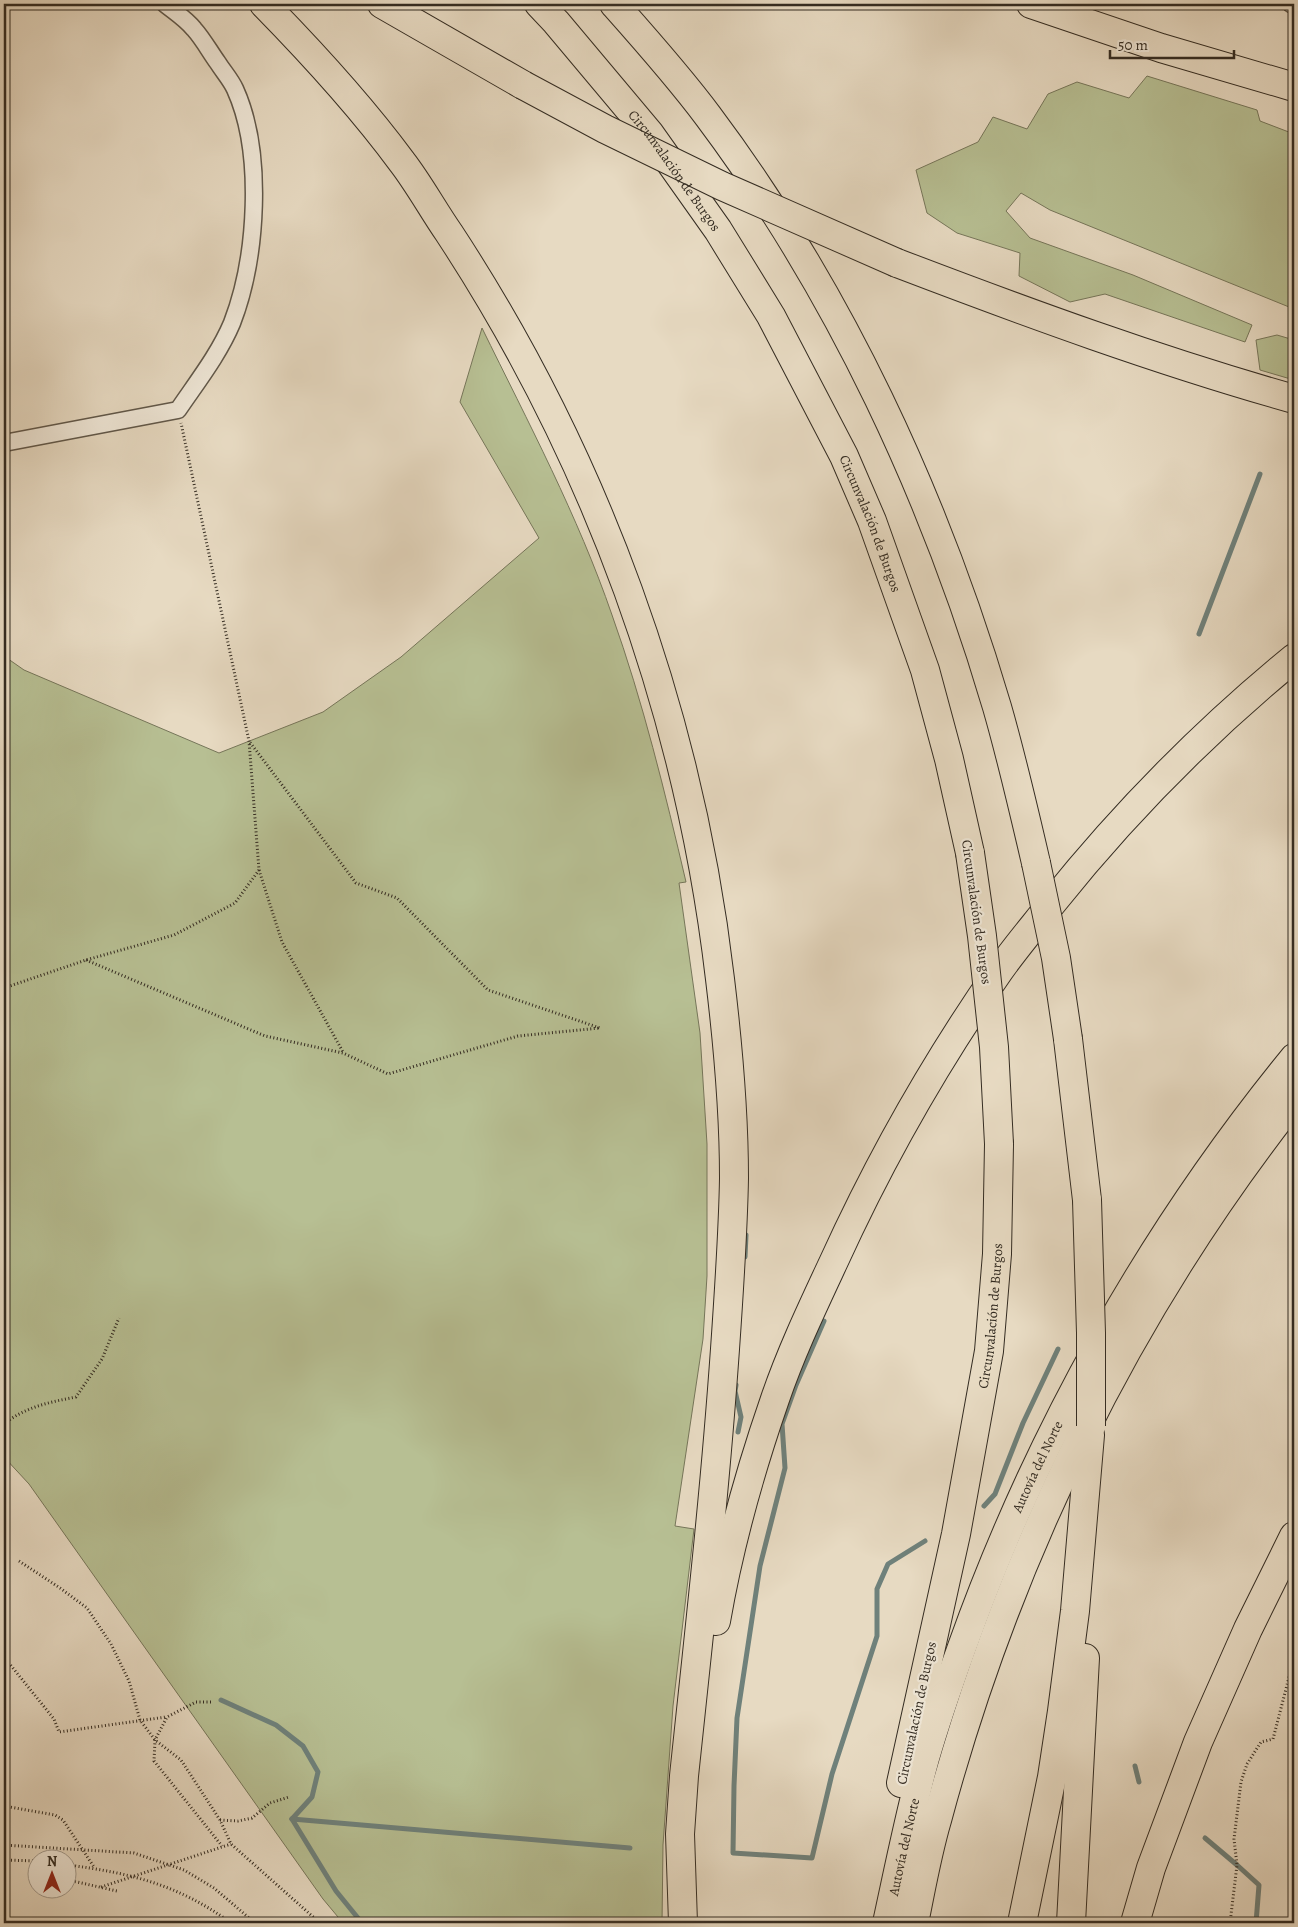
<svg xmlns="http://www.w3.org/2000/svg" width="1298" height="1927" font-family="Alegreya,serif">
<rect width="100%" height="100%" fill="#e7dac2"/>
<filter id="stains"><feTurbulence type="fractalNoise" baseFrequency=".004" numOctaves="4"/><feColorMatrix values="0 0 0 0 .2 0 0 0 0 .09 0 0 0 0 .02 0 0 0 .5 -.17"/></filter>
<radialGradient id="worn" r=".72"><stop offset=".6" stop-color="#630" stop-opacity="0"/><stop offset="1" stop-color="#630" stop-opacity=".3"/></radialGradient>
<!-- green -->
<g fill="#b7bf93" stroke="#76765a">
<path d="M1147,76L1257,110L1260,121L1294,134V309L1050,210L1021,193L1006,211L1030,238L1133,275L1252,325L1245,342L1105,294L1070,302L1019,276L1020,253L957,233L927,213L916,170L978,142L993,117L1027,129L1048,94L1077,82L1129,98Z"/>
<path d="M482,328C528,422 578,516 612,615C643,702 665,792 686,882L679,883L700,1033L707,1144V1276L703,1339L675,1526L694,1529L673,1706L663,1845L662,1923H343L323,1899L29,1484L4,1457V656L24,670L219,753L323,712L401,657L539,538L460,402Z"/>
<path d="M1277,335L1294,340V380L1260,370L1256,340Z"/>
</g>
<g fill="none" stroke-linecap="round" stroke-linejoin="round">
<!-- stream -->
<g stroke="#6f817b" stroke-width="5">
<path d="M1199,634L1260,474"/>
<path d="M745,1257L746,1235"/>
<path d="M824,1321L796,1385L782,1424L785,1468L760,1566L737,1718L734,1786L733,1853L812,1858L832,1774L877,1636V1589L888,1564L925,1541"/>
<path d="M736,1385L735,1391L741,1417L738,1432"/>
<path d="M984,1506L995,1494L1023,1423L1058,1349"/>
<path d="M221,1700L276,1725L303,1746L318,1772L312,1797L292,1819"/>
<path d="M1135,1766L1139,1782"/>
<path d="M292,1819L630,1848"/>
<path d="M292,1819L336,1891L362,1923"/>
<path d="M1205,1838L1237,1865L1259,1885L1256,1923"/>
</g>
<!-- street casing -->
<g stroke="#61584a" stroke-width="19">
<g id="street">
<path d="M1291,4H1294"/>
<path d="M4,443L178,410C197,382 219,354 232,323C257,258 264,153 235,89C231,80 223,71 218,63C210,52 203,39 194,29C186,19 175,12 165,4"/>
</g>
</g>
<!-- highway casing -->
<g stroke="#342c22" stroke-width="30">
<g id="highway">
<path d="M264,4C313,54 360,105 402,162C419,184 433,210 449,233C596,457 689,713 720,979C728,1045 734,1112 734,1178C733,1235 729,1292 725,1349C715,1492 699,1634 684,1776L680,1834L683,1923"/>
<path d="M382,4L523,85"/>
<path id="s1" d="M539,4L556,22L650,134L718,230L771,316L844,456L872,521L925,670L949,759L970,853"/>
<path d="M614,4C646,40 679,77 708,116C840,292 935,497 997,707C1012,759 1024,811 1036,863"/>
<path d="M1031,4L1161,48L1294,87"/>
<path d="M897,263C1028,313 1159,361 1294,399"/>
<path d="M1068,1039L1087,1200"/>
<path d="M716,1621C729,1546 750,1471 775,1399C791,1352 813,1306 834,1261C880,1160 935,1063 999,971C1015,948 1034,926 1052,903C1124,813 1205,731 1294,658"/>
<path id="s2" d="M901,1783L956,1534L989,1351L997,1254L999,1144"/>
<path id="s3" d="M887,1923C899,1868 910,1812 925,1758C936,1720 949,1683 962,1647C1038,1434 1151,1233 1294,1058"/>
<path d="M914,1923C921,1889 927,1854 937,1820C1007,1559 1126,1313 1294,1100"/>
<path d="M1022,1923L1052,1777L1062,1711L1075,1611L1090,1435"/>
<path d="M1071,1923L1085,1658"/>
<path d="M1135,1923L1151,1868L1198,1742L1248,1629L1294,1536"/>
</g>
</g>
<!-- path -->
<g stroke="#342c22" stroke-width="3" stroke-dasharray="1 2.5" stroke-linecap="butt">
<path d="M259,870L282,942L343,1052"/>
<path d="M86,960L265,1036L343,1053L388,1074L518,1036L600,1028L488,990L397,898L356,883L249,741"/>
<path d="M4,988L86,960L174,935L235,903L259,870L249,741L181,423"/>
<path d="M4,1424C25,1407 50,1402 76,1397L102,1359L119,1318"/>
<path d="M19,1561L60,1588L87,1608L111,1644L129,1681L140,1720L155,1740L181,1760L220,1820L231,1844L320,1923"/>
<path d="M4,1657L54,1719L59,1732L166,1717"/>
<path d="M211,1702H196L167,1717L155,1740L154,1761L222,1846"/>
<path d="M4,1806L55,1815L63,1820L94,1867"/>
<path d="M220,1820L238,1821L252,1818L270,1803L289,1797"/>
<path d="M4,1845L134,1853L184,1870L214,1888L255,1923"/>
<path d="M4,1860L38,1861"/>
<path d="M68,1865C131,1873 179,1885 231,1923"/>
<path d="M68,1880L117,1891"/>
<path d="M101,1887L231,1844"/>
<path d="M1230,1923L1237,1865L1234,1839L1241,1782L1247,1764L1261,1742L1273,1739L1294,1658"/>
</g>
<!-- street -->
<use href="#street" stroke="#efe7d7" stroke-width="16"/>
<!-- highway -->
<use href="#highway" stroke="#e7dac2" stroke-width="28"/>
<!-- highway-bridge casing -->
<g stroke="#342c22" stroke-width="30" stroke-linecap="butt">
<g id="highway-bridge">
<path d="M523,85L605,129L722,186L897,263"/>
<path d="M970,853L982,936L994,1047L999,1144"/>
<path d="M1036,863L1056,958L1068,1039"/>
<path d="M1087,1200L1091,1333V1426"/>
</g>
</g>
<!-- highway-bridge -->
<use href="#highway-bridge" stroke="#e7dac2" stroke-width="28"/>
</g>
<g text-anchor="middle" stroke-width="4.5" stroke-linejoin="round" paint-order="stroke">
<!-- street labels -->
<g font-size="14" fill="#342c22" stroke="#efe7d7">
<text dy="5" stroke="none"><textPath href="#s1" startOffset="215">Circunvalación de Burgos</textPath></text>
<text dy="5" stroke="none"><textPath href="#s1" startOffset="620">Circunvalación de Burgos</textPath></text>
<text transform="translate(977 912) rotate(82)" y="5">Circunvalación de Burgos</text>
<text dy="5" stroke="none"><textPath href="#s2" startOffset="476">Circunvalación de Burgos</textPath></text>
<text dy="5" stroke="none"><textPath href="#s3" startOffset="482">Autovía del Norte</textPath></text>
<text transform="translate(916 1713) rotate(-78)" y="5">Circunvalación de Burgos</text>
<text dy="5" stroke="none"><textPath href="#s3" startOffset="78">Autovía del Norte</textPath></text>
</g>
</g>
<!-- margin -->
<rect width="1298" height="1927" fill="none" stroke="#e7dac2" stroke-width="20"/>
<rect x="5" y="5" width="1288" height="1917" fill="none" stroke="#342c22" stroke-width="2.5"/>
<rect x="10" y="10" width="1278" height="1907" fill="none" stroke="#342c22"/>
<!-- north arrow -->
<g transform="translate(52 1874)"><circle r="24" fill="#efe7d7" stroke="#a49c8f"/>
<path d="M0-4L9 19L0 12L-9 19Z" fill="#8f2418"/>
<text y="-8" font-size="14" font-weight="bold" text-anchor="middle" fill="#342c22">N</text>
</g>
<!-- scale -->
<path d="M1110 50v8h124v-8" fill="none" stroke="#342c22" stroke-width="2.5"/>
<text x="1118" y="50" font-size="15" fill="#342c22" stroke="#efe7d7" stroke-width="4" paint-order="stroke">50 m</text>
<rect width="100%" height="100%" filter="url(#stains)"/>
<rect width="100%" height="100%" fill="url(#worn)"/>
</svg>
